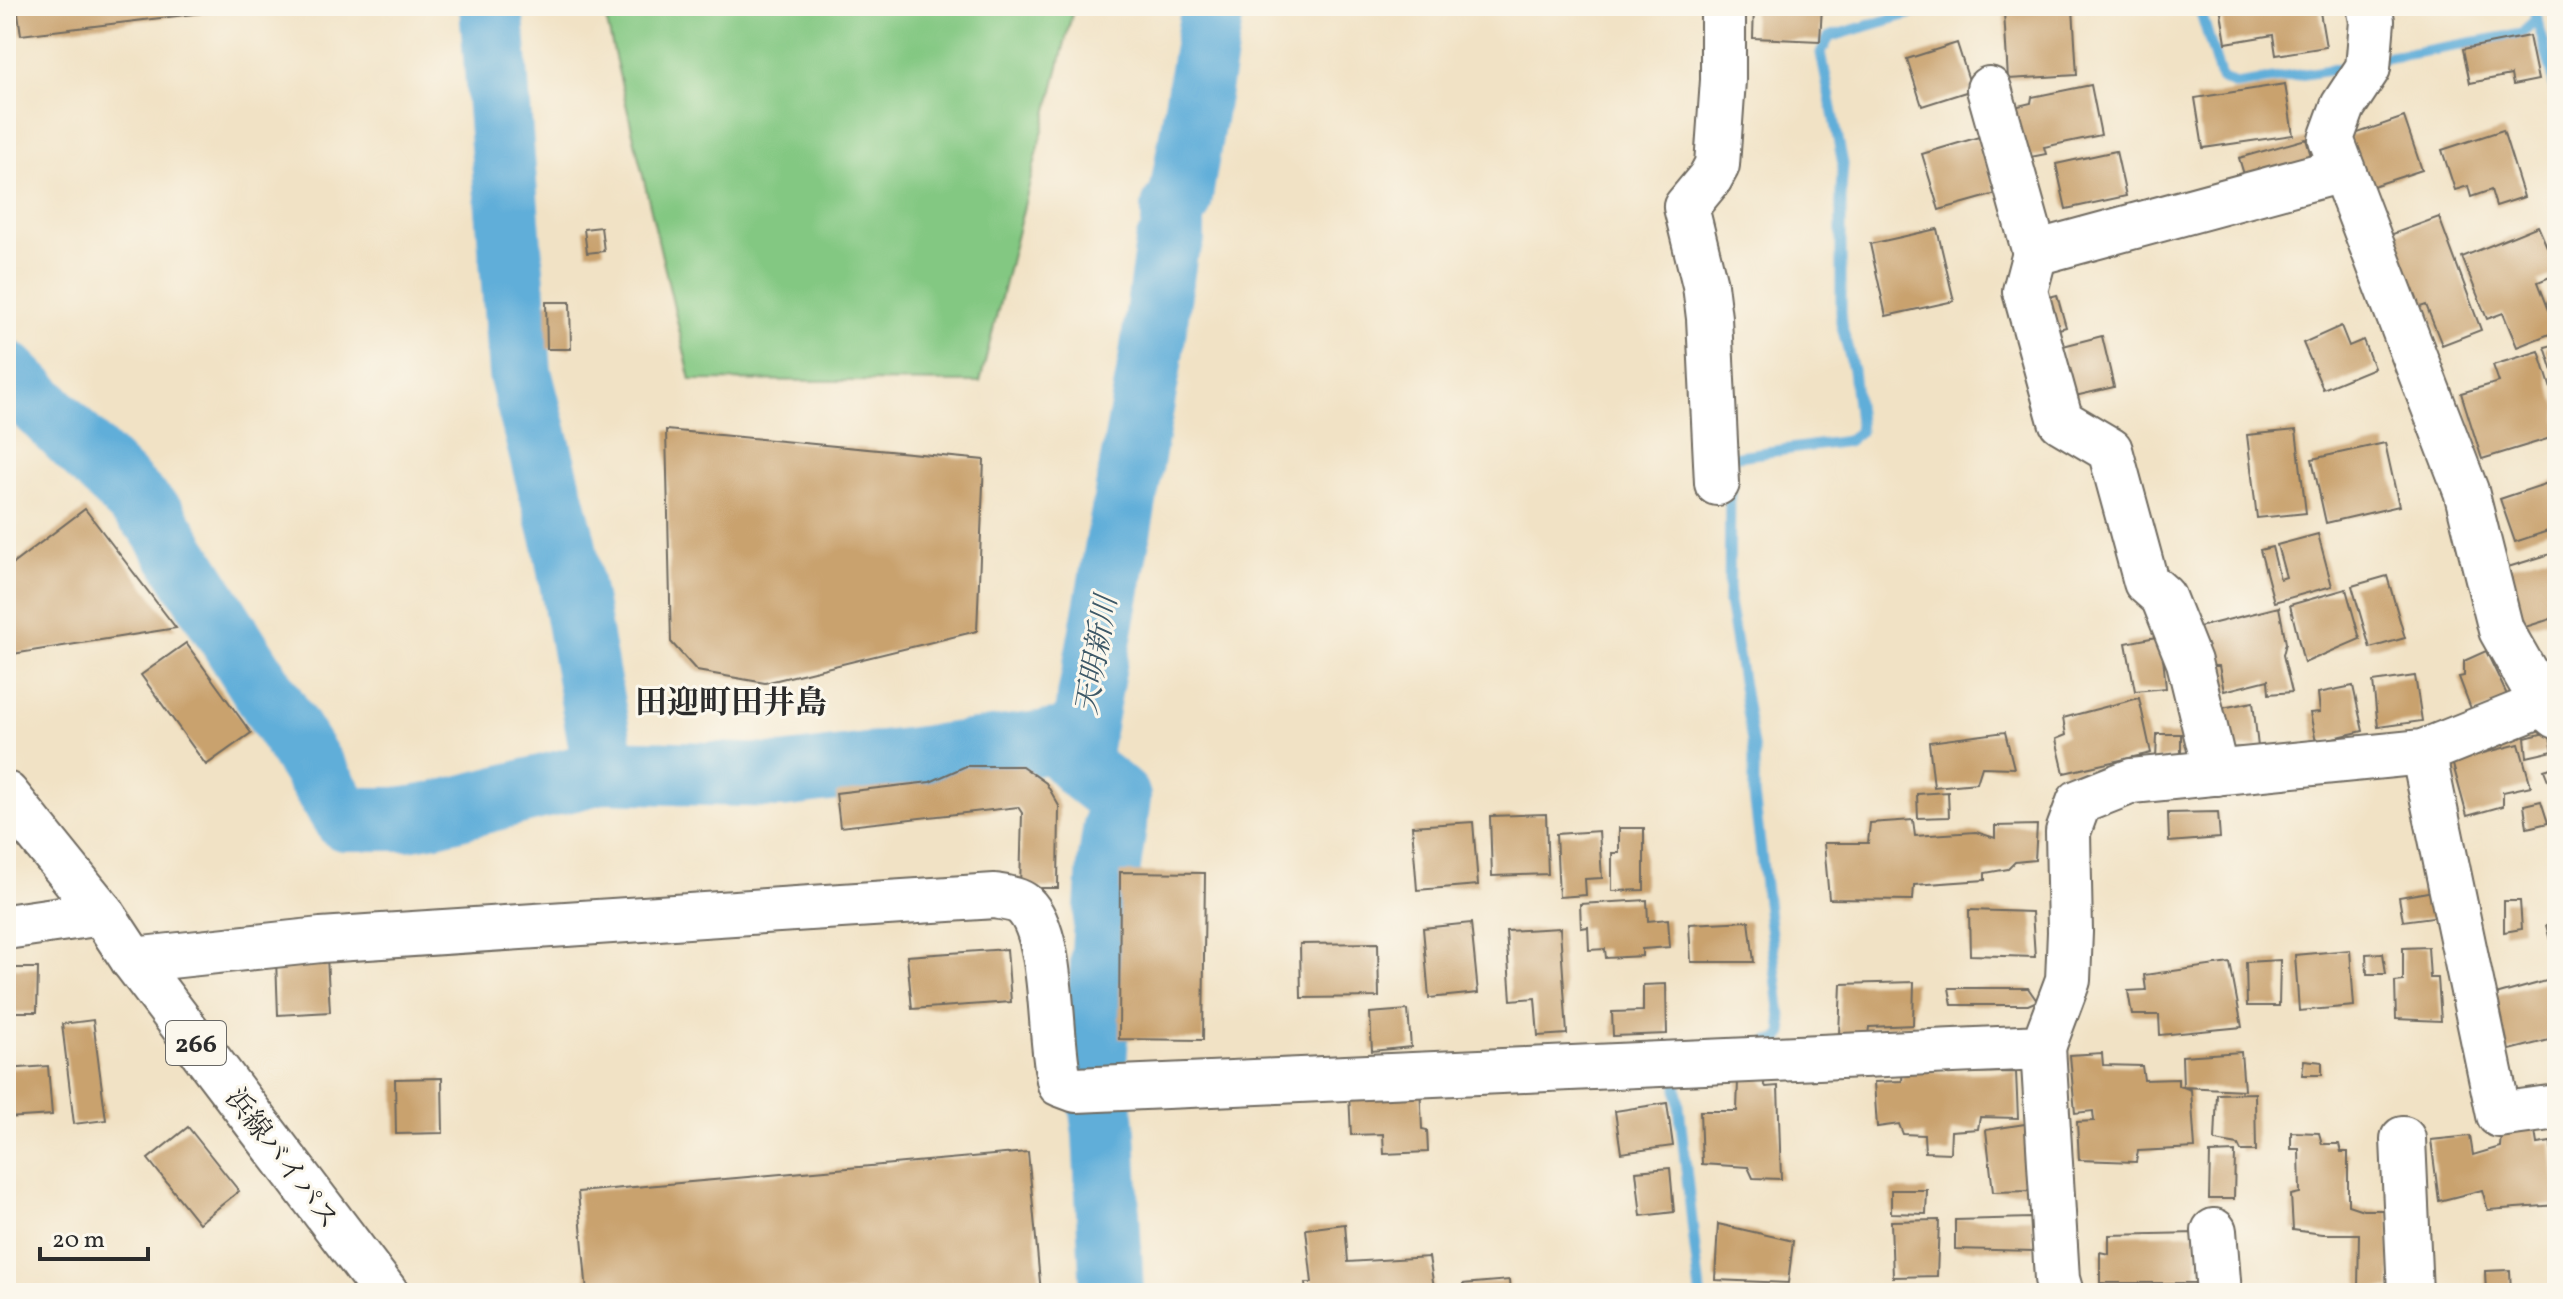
<svg xmlns="http://www.w3.org/2000/svg" width="2563" height="1299" font-family="Vollkorn,'Noto Serif JP',serif">
<rect width="100%" height="100%" fill="#fbf7ec"/>
<filter id="ink" filterUnits="userSpaceOnUse"><feTurbulence type="fractalNoise" baseFrequency=".0125" numOctaves="2"/><feDisplacementMap in="SourceGraphic" scale="16" xChannelSelector="R" yChannelSelector="G"/><feConvolveMatrix kernelMatrix="1 2 1 2 8 2 1 2 1" color-interpolation-filters="sRGB"/></filter>
<filter id="wash" filterUnits="userSpaceOnUse"><feTurbulence type="fractalNoise" baseFrequency=".006" numOctaves="4" result="noise"/><feDisplacementMap in="SourceGraphic" scale="32" xChannelSelector="R" yChannelSelector="G"/><feGaussianBlur stdDeviation="1.8" result="paint"/><feColorMatrix in="noise" values="0 0 0 0 0 0 0 0 0 0 0 0 0 0 0 0 0 1.4 0 .05"/><feComposite in="paint" operator="in"/></filter>
<g filter="url(#wash)">
<rect width="100%" height="100%" fill="#f1e2c5"/>
<!-- green -->
<path fill="#83c882" stroke="#577a56" stroke-width="2" d="M603,6H1074L980,382L691,380Z"/>
<g fill="none" stroke-linecap="round" stroke-linejoin="round">
<!-- stream -->
<g stroke="#60aed9" stroke-width="11">
<path d="M2199,6L2221,78L2236,85L2355,66"/>
<path d="M2533,6L2553,76L2556,101L2557,179"/>
<path d="M2379,59L2522,34L2537,18"/>
<path d="M1731,463V457L1848,441L1860,431L1853,370L1841,322V191L1843,164L1821,53L1829,37L1936,6"/>
<path d="M1730,488L1729,602L1754,753V795L1783,1033L1777,1041H1769"/>
<path d="M1095,1064L1121,1070"/>
<path d="M1675,1071L1700,1293"/>
</g>
<!-- river -->
<g stroke="#60aed9" stroke-width="64">
<path d="M491,6L520,373L564,543L605,771"/>
<path d="M6,372L156,520L345,819H406L435,814L605,771L781,776L1056,741L1082,769"/>
<path d="M1112,1293L1104,1133L1095,1064L1109,866L1119,798L1082,769L1079,752L1149,369L1167,244L1173,238V208L1180,201L1213,6"/>
</g>
</g>
<g id="blocks">
<!-- building -->
<g fill="#c9a26e">
<path d="M17,6H242V8L21,35Z"/>
<path d="M1754,6H1822L1820,41L1753,38Z"/>
<path d="M2220,6H2319L2326,47L2276,55L2273,35L2226,43Z"/>
<path d="M2073,8L2077,75L2008,79L2004,12Z"/>
<path d="M2529,36L2538,80L2513,85L2511,75L2470,83L2463,49Z"/>
<path d="M1957,43L1972,90L1922,106L1907,59Z"/>
<path d="M2285,84L2293,135L2203,148L2195,98Z"/>
<path d="M2091,85L2101,135L2044,147L2046,154L2021,159L2010,108L2031,103L2032,97Z"/>
<path d="M2404,117L2422,170L2367,188L2349,136Z"/>
<path d="M2503,130L2524,197L2496,206L2491,190L2471,197L2468,186L2455,190L2442,150Z"/>
<path d="M1979,137L1996,194L1939,210L1922,154Z"/>
<path d="M2306,139L2316,173L2249,191L2239,158Z"/>
<path d="M2116,151L2126,196L2066,209L2056,164Z"/>
<path d="M2439,217L2481,330L2442,345L2426,305L2406,312L2379,239Z"/>
<path d="M2538,226L2557,270V274L2538,282L2557,331L2517,347L2503,313L2487,319L2462,257Z"/>
<path d="M601,227L604,251L587,253L584,229Z"/>
<path d="M1937,229L1954,301L1886,316L1870,244Z"/>
<path d="M2057,295L2066,327L2031,337L2022,304Z"/>
<path d="M546,302H570L571,349H547Z"/>
<path d="M2341,326L2349,346L2363,340L2374,368L2323,389L2303,343Z"/>
<path d="M2102,336L2114,387L2062,399L2063,346Z"/>
<path d="M2557,344V380H2556L2545,347Z"/>
<path d="M2539,351L2557,408V436L2482,459L2461,393L2499,382L2493,365Z"/>
<path d="M666,430L984,460L977,631L765,683L697,671L671,642Z"/>
<path d="M2296,430L2306,513L2257,518L2247,435Z"/>
<path d="M2385,443L2399,506L2326,523L2312,459Z"/>
<path d="M2557,480V528L2515,542L2500,499Z"/>
<path d="M85,509L176,628L13,654L6,644V569Z"/>
<path d="M2318,534L2332,586L2274,602L2260,550L2272,547L2280,579L2286,577L2277,545Z"/>
<path d="M2557,552V617L2519,629L2505,583L2512,580L2508,567Z"/>
<path d="M2387,576L2405,638L2370,648L2352,586Z"/>
<path d="M2346,589L2360,639L2304,663L2290,605Z"/>
<path d="M2279,607L2286,643L2283,655L2292,692L2269,694L2268,680L2224,691L2219,666H2205L2195,628Z"/>
<path d="M2161,636L2166,688L2135,691L2126,643Z"/>
<path d="M186,643L251,733L206,765L141,675Z"/>
<path d="M2486,651L2509,699L2473,714L2459,677L2464,676V661Z"/>
<path d="M2415,676L2422,721L2378,727L2373,682Z"/>
<path d="M2353,686L2363,731L2316,742L2310,713L2320,712L2318,693Z"/>
<path d="M2139,698L2151,753L2064,773L2056,739L2066,735L2063,718Z"/>
<path d="M2253,702L2258,747L2223,748L2217,709Z"/>
<path d="M2005,732L2014,768L1982,767L1977,783L1934,787L1929,742Z"/>
<path d="M2549,732L2553,751L2527,757L2525,738Z"/>
<path d="M2157,734H2181V755L2156,760Z"/>
<path d="M2519,744L2531,786L2503,792V806L2467,816L2452,761Z"/>
<path d="M966,766H1022L1046,783L1059,806L1058,888H1020L1022,813L1018,807L840,827L836,793L930,782Z"/>
<path d="M2557,766V803L2544,770Z"/>
<path d="M1948,792L1949,817L1918,818L1917,794Z"/>
<path d="M2541,801L2548,823L2527,828L2524,805Z"/>
<path d="M2218,812L2220,838L2169,842L2168,813Z"/>
<path d="M1546,814L1548,874L1492,876L1490,816Z"/>
<path d="M1913,820L1915,836L1976,832L1995,838V826L2037,825L2035,860L2015,862L2008,869L1985,873V880L1914,885L1913,900L1829,899L1824,843H1868L1870,823Z"/>
<path d="M1473,822L1478,885L1417,890L1412,826Z"/>
<path d="M1619,828H1644V890L1612,891V853H1619Z"/>
<path d="M1599,831L1602,878L1585,879L1586,895L1559,897L1556,834Z"/>
<path d="M1120,872L1205,873L1203,1040L1119,1039Z"/>
<path d="M2445,889L2448,915L2403,921L2399,897Z"/>
<path d="M1647,900L1648,921L1668,919L1670,947L1642,949V956L1606,958L1605,949L1589,950L1588,927L1581,928L1580,904Z"/>
<path d="M2504,901H2520L2522,929L2504,932Z"/>
<path d="M1969,910L2032,912L2035,957L1970,955Z"/>
<path d="M1749,921L1754,962H1691L1689,924Z"/>
<path d="M2557,922V942L2551,944L2546,925Z"/>
<path d="M1471,923L1478,993L1429,998L1423,928Z"/>
<path d="M1560,928L1567,1034L1538,1036L1535,998L1511,1000L1506,931Z"/>
<path d="M1378,943L1379,997L1301,998L1300,944Z"/>
<path d="M2428,947L2430,978H2438L2441,1021L2396,1019L2395,982L2403,981V948Z"/>
<path d="M1007,949L1011,1002L912,1009L907,956Z"/>
<path d="M2350,950L2354,1006L2299,1011L2295,955Z"/>
<path d="M2383,953L2386,974H2367L2366,954Z"/>
<path d="M327,957L330,1012L278,1015L276,959Z"/>
<path d="M2280,960L2279,1006H2247L2246,962Z"/>
<path d="M2230,963L2242,1027L2160,1035L2159,1015H2132L2128,991L2146,990L2144,975Z"/>
<path d="M6,968H38L37,1012H6Z"/>
<path d="M2557,978V1038L2506,1051L2492,996Z"/>
<path d="M1914,982L1913,1025L1869,1027L1868,1035H1839L1841,984Z"/>
<path d="M1666,984L1667,1034L1613,1036L1612,1012L1643,1011V985Z"/>
<path d="M1949,988H2028L2037,1001L2028,1005H1952Z"/>
<path d="M1408,1010L1411,1047L1372,1051L1370,1013Z"/>
<path d="M93,1020L106,1120L74,1124L62,1024Z"/>
<path d="M2241,1052L2244,1090L2183,1087L2191,1090L2195,1148L2138,1151L2136,1162L2079,1160L2077,1122L2094,1121L2093,1111L2075,1113L2070,1055L2102,1053L2103,1065L2142,1066L2144,1080L2178,1079V1086L2183,1087L2182,1056Z"/>
<path d="M2304,1060L2322,1062V1075H2302Z"/>
<path d="M48,1066L52,1115L6,1118V1069Z"/>
<path d="M1903,1066L1945,1073L2016,1072L2018,1118L1980,1117L1978,1129L1951,1131L1950,1153L1925,1152L1924,1135L1903,1134L1899,1124L1877,1127L1874,1082L1902,1081Z"/>
<path d="M442,1078L443,1133L396,1134L395,1079Z"/>
<path d="M1761,1078L1766,1087L1778,1086L1781,1179L1753,1178L1748,1167L1702,1164L1700,1111H1737L1738,1080Z"/>
<path d="M1420,1085L1422,1129L1427,1130L1428,1152L1384,1154L1383,1134L1351,1135L1349,1093Z"/>
<path d="M2255,1093L2256,1151H2241L2238,1145L2215,1141L2217,1094Z"/>
<path d="M1667,1103L1673,1146L1621,1153L1615,1111Z"/>
<path d="M2025,1124L2031,1191L1993,1192L1986,1130Z"/>
<path d="M2534,1125L2537,1144L2551,1142L2557,1205L2488,1210L2482,1190L2439,1201L2431,1140L2470,1136L2473,1155L2500,1147L2501,1133Z"/>
<path d="M188,1127L239,1191L199,1223L148,1159Z"/>
<path d="M2291,1132L2319,1133L2322,1144H2339L2341,1152H2348V1205L2363,1210H2389L2391,1289L2358,1288L2359,1234H2323L2293,1230L2291,1195L2300,1193L2299,1149H2291Z"/>
<path d="M1028,1152L1041,1293H587L578,1192Z"/>
<path d="M2235,1152L2234,1199H2209L2210,1153Z"/>
<path d="M1670,1168L1674,1212L1641,1216L1636,1171Z"/>
<path d="M1891,1190H1927L1926,1214L1891,1213Z"/>
<path d="M2032,1218L2034,1251L1955,1249V1220Z"/>
<path d="M1939,1220L1937,1276L1893,1277L1891,1221Z"/>
<path d="M1345,1224L1348,1262L1429,1257L1435,1293H1306L1305,1283H1312L1306,1229Z"/>
<path d="M1718,1224L1793,1241L1788,1283L1715,1280Z"/>
<path d="M2196,1233L2197,1283H2100V1252L2109,1254V1235Z"/>
<path d="M2510,1270L2511,1293H2486L2485,1271Z"/>
<path d="M1509,1280L1510,1293H1464L1463,1284Z"/>
</g>
</g>
</g>
<g filter="url(#ink)">
<use href="#blocks" fill-opacity="0" stroke="#706b61" stroke-width="2"/>
<g fill="none" stroke-linecap="round" stroke-linejoin="round">
<!-- minor casing -->
<g stroke="#706b61" stroke-width="48">
<g id="minor">
<path d="M2369,6L2372,21L2368,68L2343,106L2331,139L2466,491L2501,630L2543,704L2557,716"/>
<path d="M1989,89L2035,253L2341,170"/>
<path d="M2035,253L2025,291L2061,421L2110,450L2146,582L2163,597L2189,662L2216,773"/>
<path d="M1717,483L1709,318L1705,285L1686,207L1710,178L1717,165L1723,80V6"/>
<path d="M2423,752L2499,1115L2557,1107"/>
<path d="M6,927L102,913"/>
<path d="M133,960L321,940L995,896C1004,898 1017,899 1024,905C1056,935 1048,1039 1060,1084L1076,1090L2043,1047L2068,980L2070,932L2068,832L2079,802L2132,781L2423,752L2543,704"/>
<path d="M2043,1047L2057,1279L2061,1293"/>
<path d="M2403,1139L2410,1293"/>
<path d="M2214,1231L2219,1293"/>
</g>
</g>
<!-- highway casing -->
<g stroke="#706b61" stroke-width="48">
<path id="highway" d="M6,794L102,913L133,960L386,1293"/>
</g>
<!-- minor -->
<use href="#minor" stroke="#fff" stroke-width="44"/>
<!-- highway -->
<use href="#highway" stroke="#fff" stroke-width="44"/>
</g>
</g>
<g text-anchor="middle" stroke-width="6" stroke-linejoin="round" paint-order="stroke">
<!-- shield labels -->
<rect fill="#fbf7ec" stroke="#696865" stroke-width="2" x="166" y="1021" width="60" height="44" rx="6"/>
<g font-size="26" font-weight="bold" fill="#2b2b2b">
<text x="196" y="1052">266</text>
</g>
<!-- street labels -->
<g font-size="28" fill="#2b2b2b" stroke="#fbf7ec">
<text transform="translate(283 1158) rotate(53)" y="10">浜線バイパス</text>
</g>
<!-- water labels -->
<g font-size="30" font-style="italic" fill="#3e5968" stroke="#fbf7ec">
<text transform="translate(1096 655) rotate(-80)" y="10">天明新川</text>
</g>
<!-- quarter labels -->
<g font-size="32" font-weight="bold" fill="#2b2b2b" stroke="#fbf7ec">
<text x="731" y="713">田迎町田井島</text>
</g>
</g>
<!-- margin -->
<rect width="2563" height="1299" fill="none" stroke="#fbf7ec" stroke-width="32"/>
<!-- scale -->
<path d="M40 1247v12h108v-12" fill="none" stroke="#2b2b2b" stroke-width="4"/>
<text x="52" y="1247" font-size="24" fill="#2b2b2b" stroke="#fbf7ec" stroke-width="6" paint-order="stroke">20 m</text>
</svg>
